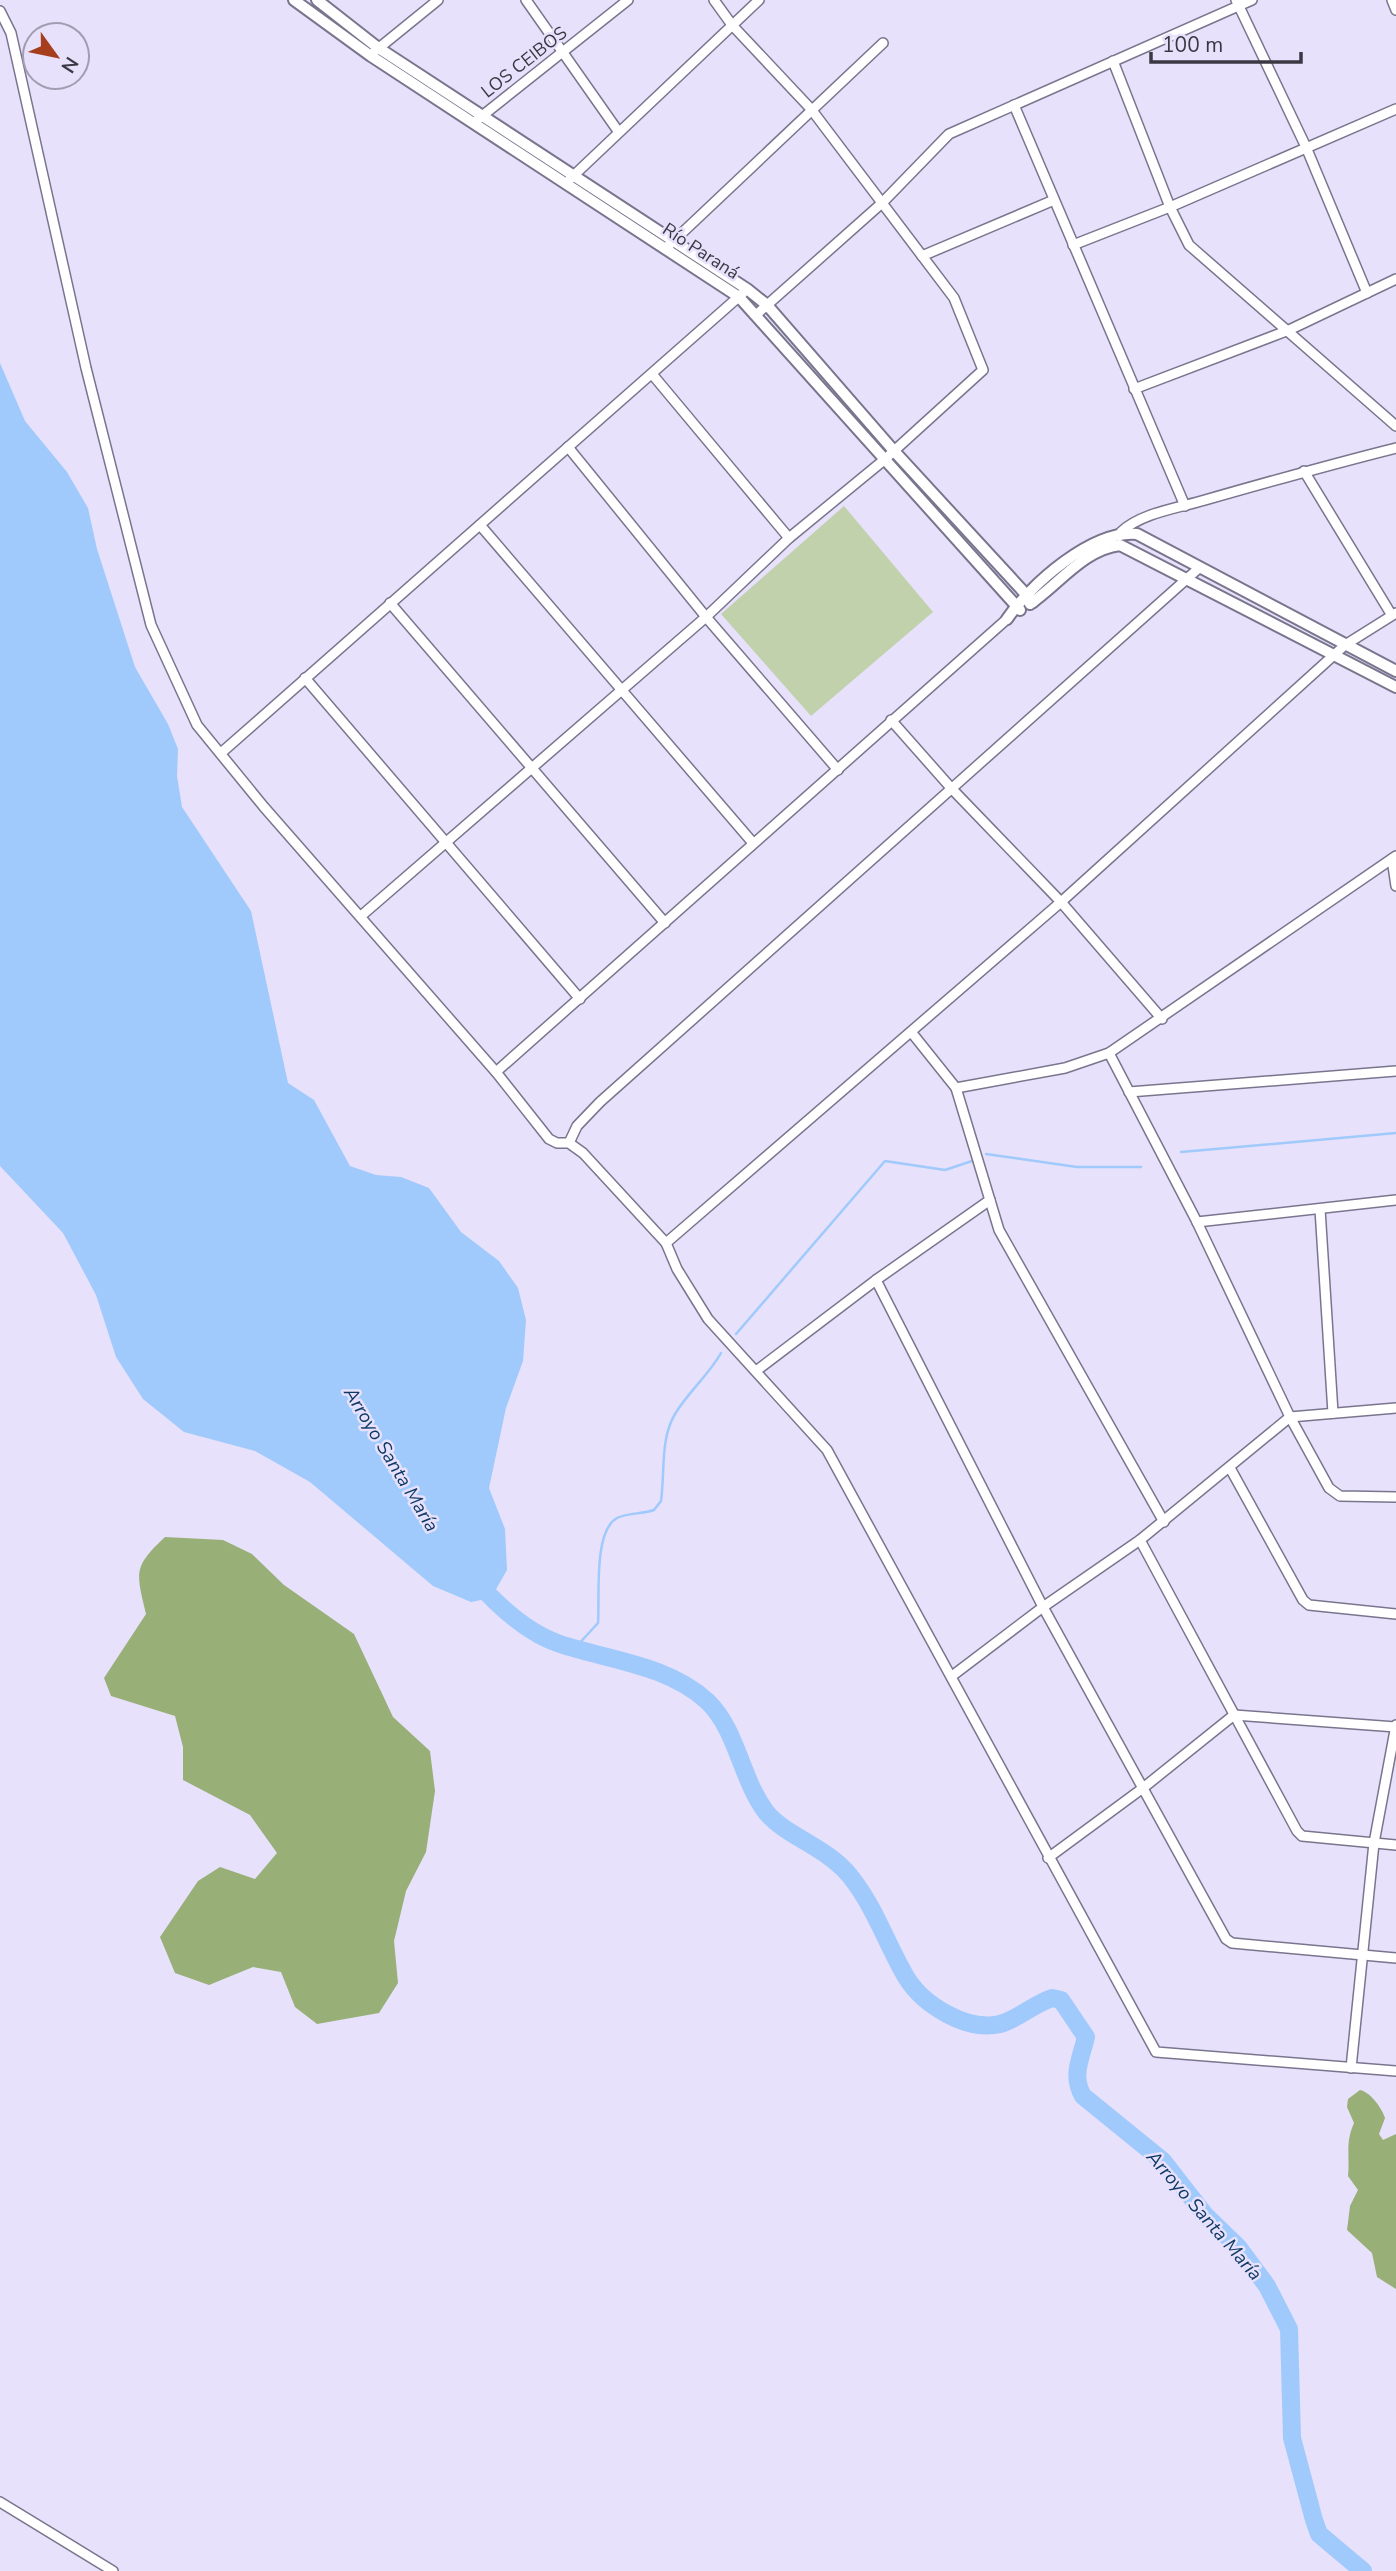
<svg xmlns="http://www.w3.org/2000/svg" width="1396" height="2571" font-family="'Nunito Sans',sans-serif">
<rect width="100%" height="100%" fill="#e7e1fc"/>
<!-- green -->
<path fill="#c1d1ac" d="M844,506L933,612L811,716L721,614Z"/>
<!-- forest -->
<g fill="#98af77">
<path d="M165,1537L223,1540L252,1554L284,1585L354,1634L393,1717L430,1751L435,1791L426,1852L406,1891L394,1941L398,1983L379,2013L317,2024L295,2007L281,1972L253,1967L209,1985L175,1973L160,1937L198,1881L220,1867L255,1879L277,1853L250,1815L183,1780V1747L175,1716L111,1696L104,1678L146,1614C136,1572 133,1567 165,1537Z"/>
<path d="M1360,2090C1370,2092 1382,2108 1385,2118L1379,2134L1383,2140L1396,2134V2289L1377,2277L1372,2253L1347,2230L1350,2206L1358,2190L1348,2176C1350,2155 1345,2143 1354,2123L1347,2107L1348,2099Z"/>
</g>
<!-- water -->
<path fill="#a0cafb" d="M0,363L25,421L67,472L88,508L97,549L135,667L168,724L178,749L177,776L182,807L251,911L288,1083L314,1100L350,1166L376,1175L401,1177L429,1188L461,1232L499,1261L518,1288L526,1320L523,1361L506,1408L489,1488L505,1529L507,1570L491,1598L471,1602L433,1586L310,1482L255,1451L184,1432L143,1399L116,1357L96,1295L63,1233L0,1166Z"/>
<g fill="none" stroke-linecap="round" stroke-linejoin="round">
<!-- stream -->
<g stroke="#a0cafb" stroke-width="2.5">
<path d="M1181,1152L1396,1133"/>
<path d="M986,1154L1077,1167H1141"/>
<path d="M736,1334L885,1161L945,1170L972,1161"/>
<path d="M575,1648L598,1623C600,1598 593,1531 617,1518C626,1513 643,1514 654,1510L661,1501C665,1473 660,1439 675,1414C688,1392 708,1376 721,1353"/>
</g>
<!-- river -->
<path stroke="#a0cafb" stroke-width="18" d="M476,1581C499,1607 527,1633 560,1644C608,1660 668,1665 707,1701C737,1729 741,1779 766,1812C785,1836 827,1847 850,1876C875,1907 886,1943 906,1977C923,2005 967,2032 1000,2024C1018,2019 1034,2004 1052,1998L1061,2000L1086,2037C1081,2058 1071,2076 1083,2096L1163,2161L1205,2215L1239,2248L1267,2286L1289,2329L1292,2438L1314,2520L1319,2534L1363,2571"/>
<!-- minor casing -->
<g stroke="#7a758d" stroke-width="12">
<g id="minor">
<path d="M526,0L618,131"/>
<path d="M1236,0L1306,147L1367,293"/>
<path d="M1392,0L1396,10"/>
<path d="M0,11L11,33L86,368L151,625L197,725L264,807L496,1072L549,1139L557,1143H569L583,1153L666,1243L677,1269L708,1319L827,1450L1156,2052L1396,2071"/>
<path d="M374,52L438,0"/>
<path d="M1113,61L1170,207L1189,245L1396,426"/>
<path d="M1014,105L1185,506"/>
<path d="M477,120L628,0"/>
<path d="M570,179L759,0"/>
<path d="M1073,245L1170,207L1396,109"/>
<path d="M665,249L883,43"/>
<path d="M922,256L1054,200"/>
<path d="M757,314L882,203L949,134L1252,0"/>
<path d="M652,374L789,538"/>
<path d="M1134,389L1289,330L1396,279"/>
<path d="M568,447L706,617L838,770"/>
<path d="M1304,471L1391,614"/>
<path d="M480,525L753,843"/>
<path d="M1121,532C1141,513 1178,508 1205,500C1268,482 1332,464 1396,448"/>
<path d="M390,603L665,923"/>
<path d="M305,678L580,999"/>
<path d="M891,720L952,789L1061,902L1162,1019"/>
<path d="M221,753L743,293"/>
<path d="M1392,859L1396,886"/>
<path d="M361,916L706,617L789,538L884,460L983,370L954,298L811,109L732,25L714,0"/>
<path d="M912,1033L956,1088L999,1230L1164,1522"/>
<path d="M1109,1053L1197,1222L1290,1417L1329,1488L1340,1496L1396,1497"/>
<path d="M496,1072L1007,619"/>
<path d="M956,1088L1065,1068L1109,1053L1396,856"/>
<path d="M1129,1092L1396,1071"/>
<path d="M569,1143L577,1126L600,1102L1199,568"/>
<path d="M1320,1209L1333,1413"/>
<path d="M1197,1222L1396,1200"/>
<path d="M666,1243L1061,902L1345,645L1396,613"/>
<path d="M876,1280L1043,1607L1226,1939L1232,1943L1396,1958"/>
<path d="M756,1371L876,1280L990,1200"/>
<path d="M1230,1468L1303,1600L1309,1605L1396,1614"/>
<path d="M1140,1540L1297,1831L1302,1836L1396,1845"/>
<path d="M952,1676L1043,1607L1140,1540L1290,1417L1396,1408"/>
<path d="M1048,1858L1143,1788L1234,1715L1396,1727"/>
<path d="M1351,2068L1374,1843L1396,1725"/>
<path d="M0,2502L113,2571"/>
</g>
</g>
<!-- tertiary casing -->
<g stroke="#7a758d" stroke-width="14">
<g id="tertiary">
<path d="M294,0L371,56L739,297L1020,610"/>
<path d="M317,0L377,47L747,289L767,305L894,451L1033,602"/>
<path d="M1030,604C1058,585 1084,549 1120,545L1396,687"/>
<path d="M1007,619C1031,584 1092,530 1137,534L1396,671"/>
</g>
</g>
<!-- minor -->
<use href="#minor" stroke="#fff" stroke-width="9"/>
<!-- tertiary -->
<use href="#tertiary" stroke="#fff" stroke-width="10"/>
</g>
<g text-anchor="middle" stroke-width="5" stroke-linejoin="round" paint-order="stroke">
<!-- street labels -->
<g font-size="18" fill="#3b3843" stroke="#e7e1fc">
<text transform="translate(524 62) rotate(-38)" y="6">LOS CEIBOS</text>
<text transform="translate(701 251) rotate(33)" y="6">Río Paraná</text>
</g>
<!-- water labels -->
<g font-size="19" font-style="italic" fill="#0f3a65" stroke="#e7e1fc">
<text transform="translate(392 1459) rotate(59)" y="7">Arroyo Santa María</text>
<text transform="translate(1205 2215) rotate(49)" y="7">Arroyo Santa María</text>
</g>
</g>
<!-- north arrow -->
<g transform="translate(56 56) rotate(123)"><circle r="33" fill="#e7e1fc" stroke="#a29db2" stroke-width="2"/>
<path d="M0-5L12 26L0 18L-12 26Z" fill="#a63e1d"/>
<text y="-10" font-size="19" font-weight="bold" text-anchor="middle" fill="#3b3843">N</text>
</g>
<!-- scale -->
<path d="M1151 52v10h150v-10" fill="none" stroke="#3b3843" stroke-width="3.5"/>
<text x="1162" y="52" font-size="21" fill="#3b3843" stroke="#e7e1fc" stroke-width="5" paint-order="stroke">100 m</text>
</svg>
